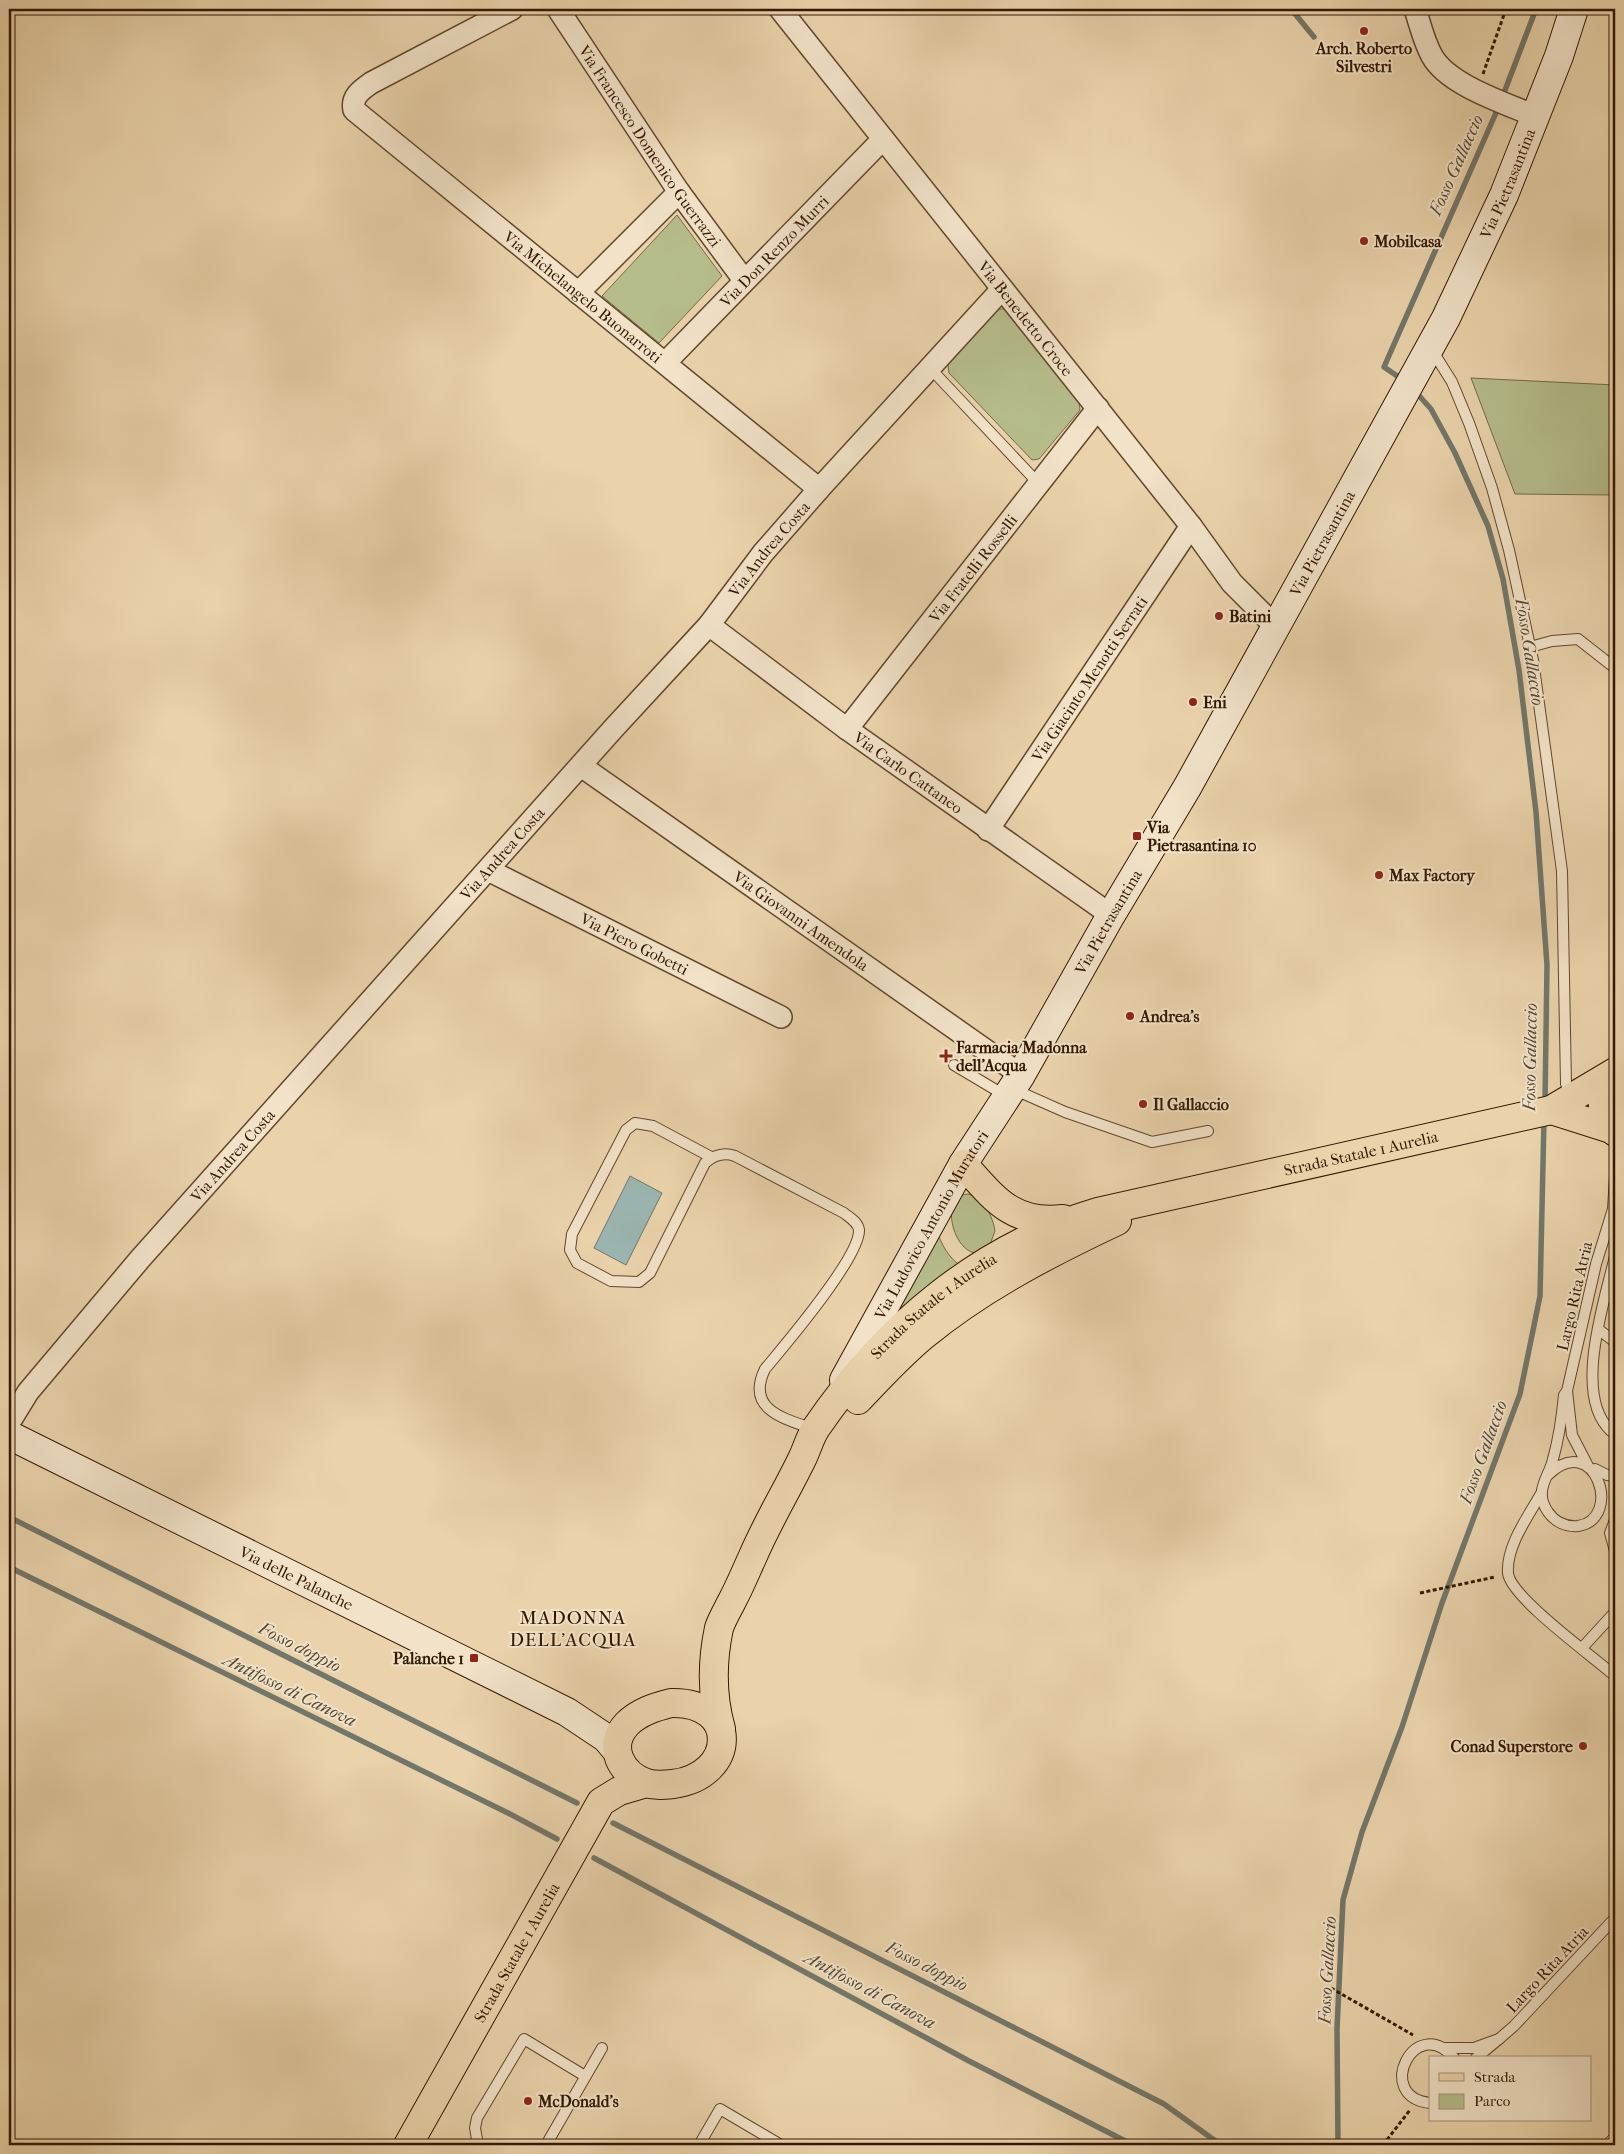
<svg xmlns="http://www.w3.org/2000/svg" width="1624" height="2154" font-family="'IM FELL French Canon',serif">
<rect width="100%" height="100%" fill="#ead3ab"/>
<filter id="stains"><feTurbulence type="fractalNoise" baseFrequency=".004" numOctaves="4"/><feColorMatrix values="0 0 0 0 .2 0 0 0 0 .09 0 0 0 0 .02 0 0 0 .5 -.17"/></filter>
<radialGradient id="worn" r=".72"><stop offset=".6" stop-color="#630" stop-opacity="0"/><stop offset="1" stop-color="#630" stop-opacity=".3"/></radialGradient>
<!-- green -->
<g fill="#b5bd8b" stroke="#746a46">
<path d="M677,215L722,276L659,343L602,296Z"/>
<path d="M997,309H1005L1079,401L1080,410L1039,459L1032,460L949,373L948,365Z"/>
<path d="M1471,378L1615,385V495L1515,494Z"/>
<path d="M968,1194C983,1198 993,1216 995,1231L989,1247L975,1253C959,1250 949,1225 952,1209C954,1205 958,1199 961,1195Z"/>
<path d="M936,1227C941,1245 948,1257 963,1268L879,1337Z"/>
</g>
<!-- water -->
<path fill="#9bb6b2" stroke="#72776b" d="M630,1176L662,1193L626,1265L594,1248Z"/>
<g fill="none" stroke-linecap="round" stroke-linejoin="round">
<!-- stream -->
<g stroke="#72776b" stroke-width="5.5">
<path d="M1291,9L1314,37"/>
<path d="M1502,98L1536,9"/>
<path d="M1403,380L1384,367L1499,106"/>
<path d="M1414,390L1431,409L1455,453L1488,526L1503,579L1519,670L1536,812L1547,965L1545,1103"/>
<path d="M9,1517L577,1803"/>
<path d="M9,1567L508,1813L557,1839"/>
<path d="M613,1823L1164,2104L1221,2145"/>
<path d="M594,1858L969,2061L1133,2145"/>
<path d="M1338,2145L1337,2029L1343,1900L1362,1832L1402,1727L1442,1603L1520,1394L1540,1296L1544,1120"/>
</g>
<!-- lane casing -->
<g stroke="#62472b" stroke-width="12">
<g id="lane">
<path d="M1432,350L1452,382L1469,423L1492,488L1509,550L1533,660L1562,871L1566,1084"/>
<path d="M930,368L1039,484"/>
<path d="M1530,647L1552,641L1578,639L1615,668"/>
<path d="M954,1065L1006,1096"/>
<path d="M1013,1089L1065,1112L1152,1142L1208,1131"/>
<path d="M711,1157L653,1126L635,1123L626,1130L572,1234L570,1250L577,1263L611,1281L639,1282L650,1273L705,1163C714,1155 724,1152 735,1156L844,1213C850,1218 858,1222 859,1230C860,1257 785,1345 765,1369C745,1410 785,1419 814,1429"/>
<path d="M1615,1176L1613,1209L1615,1205"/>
<path d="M1615,1256C1605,1300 1572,1396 1611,1431L1615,1430"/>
<path d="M1598,1329L1615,1342"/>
<path d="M1567,1391L1596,1264L1613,1209"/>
<path d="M1595,1469L1607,1475L1615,1476"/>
<path d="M1548,1475C1595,1429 1624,1519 1578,1526C1566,1527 1555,1522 1548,1512C1544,1506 1541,1498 1542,1491C1543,1480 1551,1470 1553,1459C1559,1438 1562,1416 1564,1395L1567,1391L1572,1435L1588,1466"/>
<path d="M1542,1492C1529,1515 1506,1546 1508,1573C1510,1597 1595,1658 1615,1676"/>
<path d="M1615,1520L1610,1533L1615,1551"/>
<path d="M1582,1648L1615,1612"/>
<path d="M1499,2039L1514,2026L1615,1918"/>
<path d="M1444,2048H1474L1499,2039L1476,2058"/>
<path d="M1430,2103C1373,2097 1415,2012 1454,2058"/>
<path d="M478,2145L475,2128L477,2118L524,2039L585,2076"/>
<path d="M546,2145L602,2048"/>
<path d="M699,2145L720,2109L781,2145"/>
</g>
</g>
<!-- street casing -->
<g stroke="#62472b" stroke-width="24">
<g id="street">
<path id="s1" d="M512,9L371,83C361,90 351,97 354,110L819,489"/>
<path id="s2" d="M558,9L679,192L744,280"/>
<path id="s3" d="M780,9L1191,526L1232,583L1275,626"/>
<path d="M1415,9C1420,24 1424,42 1432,56C1448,85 1505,103 1535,116"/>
<path d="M578,293L679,192"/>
<path id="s4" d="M666,362L883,139"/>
<path id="s5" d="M709,625L847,729L1111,915"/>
<path id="s6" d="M847,729L1098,408"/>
<path id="s7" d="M581,766L1021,1075"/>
<path id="s8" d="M988,830L1191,526"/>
<path id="s9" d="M488,870L781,1017"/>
<path id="s10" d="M9,1423L28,1392L140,1259L613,729L709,625L763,553L819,489L1002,289"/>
</g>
</g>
<!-- secondary casing -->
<g stroke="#341800" stroke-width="30">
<g id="secondary">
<path id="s11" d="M844,1380L963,1164L1021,1075L1111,915L1188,786L1446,318L1504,195L1559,56L1574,9"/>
<path id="s12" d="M9,1435L567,1712L606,1738L616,1750"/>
</g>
</g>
<!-- primary casing -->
<g stroke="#341800" stroke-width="30">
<g id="primary">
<path d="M1615,1073C1597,1089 1600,1116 1615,1132"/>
<path d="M1551,1110L1614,1130"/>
<path d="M963,1164C994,1198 1012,1225 1063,1219"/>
<path d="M858,1400C879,1378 900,1355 923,1336C981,1288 1049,1253 1117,1221"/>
<path d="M671,1703C740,1701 737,1776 673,1784C664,1785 655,1786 646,1783C621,1774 606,1746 627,1724C639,1712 655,1707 671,1703Z"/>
<path id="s13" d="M721,1729C712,1697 712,1661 719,1628C722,1619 728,1609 732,1601C740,1586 746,1571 753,1556C767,1523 786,1492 802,1459C807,1449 810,1437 816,1428C885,1327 980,1247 1098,1212L1551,1110L1615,1072"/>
<path id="s14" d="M408,2145L601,1802L619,1791L646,1783"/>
</g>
</g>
<!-- path -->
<g stroke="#341800" stroke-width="3" stroke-dasharray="4 2.5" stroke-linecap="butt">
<path d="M1483,74L1506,9"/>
<path d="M1420,1593L1495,1577"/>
<path d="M1331,1988L1413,2035"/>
<path d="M1383,2145L1410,2110"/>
</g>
<!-- lane -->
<use href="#lane" stroke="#f1e2c8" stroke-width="10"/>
<!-- street -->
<use href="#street" stroke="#f1e2c8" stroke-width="21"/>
<!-- secondary -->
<use href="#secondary" stroke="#f1e2c8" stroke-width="28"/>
<!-- primary -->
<use href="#primary" stroke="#ead3ab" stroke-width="28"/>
<!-- rail casing -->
<g stroke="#341800" stroke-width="5.5">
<path id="rail" d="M1603,2145L1615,2132"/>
</g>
<!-- rail -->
<use href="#rail" stroke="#f1e2c8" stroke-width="4" stroke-dasharray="11" stroke-linecap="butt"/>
</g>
<!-- markers -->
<g fill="#8f2418" stroke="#f1e2c8" stroke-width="2">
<circle cx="1364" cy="31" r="5"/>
<circle cx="1364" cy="241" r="5"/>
<circle cx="1219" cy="616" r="5"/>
<circle cx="1193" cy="702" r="5"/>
<rect x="1132" y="831" width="10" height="10" rx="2.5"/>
<circle cx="1379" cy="875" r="5"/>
<circle cx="1130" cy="1016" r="5"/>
<path d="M943.5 1048.5h5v5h5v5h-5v5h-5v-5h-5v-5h5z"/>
<circle cx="1143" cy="1104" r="5"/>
<rect x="469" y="1653" width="10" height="10" rx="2.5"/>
<circle cx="1583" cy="1746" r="5"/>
<circle cx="528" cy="2101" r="5"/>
</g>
<g text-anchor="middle" stroke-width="4" stroke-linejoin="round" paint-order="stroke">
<!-- poi labels -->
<g font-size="16" font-weight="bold" fill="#341800" stroke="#f1e2c8" text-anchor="start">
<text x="1364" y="54" text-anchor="middle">Arch. Roberto<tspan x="1364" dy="18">Silvestri</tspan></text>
<text x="1374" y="247">Mobilcasa</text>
<text x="1229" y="622">Batini</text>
<text x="1203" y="708">Eni</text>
<text x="1147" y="833">Via<tspan x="1147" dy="18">Pietrasantina 10</tspan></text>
<text x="1389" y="881">Max Factory</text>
<text x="1140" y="1022">Andrea's</text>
<text x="956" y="1053">Farmacia Madonna<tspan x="956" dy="18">dell'Acqua</tspan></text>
<text x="1153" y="1110">Il Gallaccio</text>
<text x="464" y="1664" text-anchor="end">Palanche 1</text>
<text x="1573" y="1752" text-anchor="end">Conad Superstore</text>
<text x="538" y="2107">McDonald's</text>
</g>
<!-- street labels -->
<g font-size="16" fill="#341800" stroke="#f1e2c8">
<text dy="6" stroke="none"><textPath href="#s2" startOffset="165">Via Francesco Domenico Guerrazzi</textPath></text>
<text dy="6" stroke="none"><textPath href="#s11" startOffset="1369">Via Pietrasantina</textPath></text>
<text dy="6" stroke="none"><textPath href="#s4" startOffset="155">Via Don Renzo Murri</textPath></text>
<text dy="6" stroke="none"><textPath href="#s1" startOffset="489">Via Michelangelo Buonarroti</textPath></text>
<text dy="6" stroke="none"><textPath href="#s3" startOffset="395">Via Benedetto Croce</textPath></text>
<text dy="6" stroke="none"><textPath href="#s11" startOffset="964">Via Pietrasantina</textPath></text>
<text dy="6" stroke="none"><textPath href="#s10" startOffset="1159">Via Andrea Costa</textPath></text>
<text dy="6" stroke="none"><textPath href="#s6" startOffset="204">Via Fratelli Rosselli</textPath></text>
<text dy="6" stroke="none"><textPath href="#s8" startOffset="182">Via Giacinto Menotti Serrati</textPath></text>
<text dy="6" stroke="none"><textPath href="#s5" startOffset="248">Via Carlo Cattaneo</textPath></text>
<text dy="6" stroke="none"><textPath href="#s10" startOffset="754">Via Andrea Costa</textPath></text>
<text dy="6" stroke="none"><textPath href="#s7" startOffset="269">Via Giovanni Amendola</textPath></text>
<text dy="6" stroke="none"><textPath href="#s11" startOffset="529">Via Pietrasantina</textPath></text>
<text dy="6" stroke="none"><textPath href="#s9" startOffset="164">Via Piero Gobetti</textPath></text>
<text dy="6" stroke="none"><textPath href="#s13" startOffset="956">Strada Statale 1 Aurelia</textPath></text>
<text dy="6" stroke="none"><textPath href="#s10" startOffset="349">Via Andrea Costa</textPath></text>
<text dy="6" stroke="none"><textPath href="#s11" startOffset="178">Via Ludovico Antonio Muratori</textPath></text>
<text transform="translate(1574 1296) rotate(-77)" y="6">Largo Rita Atria</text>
<text dy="6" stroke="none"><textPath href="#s13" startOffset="495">Strada Statale 1 Aurelia</textPath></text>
<text dy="6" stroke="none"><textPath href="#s12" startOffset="321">Via delle Palanche</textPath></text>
<text dy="6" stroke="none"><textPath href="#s14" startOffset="221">Strada Statale 1 Aurelia</textPath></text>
<text transform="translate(1547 1969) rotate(-47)" y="6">Largo Rita Atria</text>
</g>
<!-- water labels -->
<g font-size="18" font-style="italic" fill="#534735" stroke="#f1e2c8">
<text transform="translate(1456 165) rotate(-66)" y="6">Fosso Gallaccio</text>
<text transform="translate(1530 652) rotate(81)" y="6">Fosso Gallaccio</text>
<text transform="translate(1530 1057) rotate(-89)" y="6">Fosso Gallaccio</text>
<text transform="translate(1483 1452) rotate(-70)" y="6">Fosso Gallaccio</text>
<text transform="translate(300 1647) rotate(27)" y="6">Fosso doppio</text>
<text transform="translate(290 1690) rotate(26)" y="6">Antifosso di Canova</text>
<text transform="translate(927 1966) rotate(27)" y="6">Fosso doppio</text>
<text transform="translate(1327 1970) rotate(-87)" y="6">Fosso Gallaccio</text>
<text transform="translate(870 1990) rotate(28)" y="6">Antifosso di Canova</text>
</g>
<!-- quarter labels -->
<g font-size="19" letter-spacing="1" fill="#341800" stroke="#f1e2c8">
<text x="573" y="1624">MADONNA<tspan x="573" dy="22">DELL'ACQUA</tspan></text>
</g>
</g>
<!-- margin -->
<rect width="1624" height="2154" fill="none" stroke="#ead3ab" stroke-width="30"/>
<rect x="10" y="10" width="1604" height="2134" fill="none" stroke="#341800" stroke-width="2.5"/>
<rect x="15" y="15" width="1594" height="2124" fill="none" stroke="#341800"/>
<!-- legend -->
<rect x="1429" y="2056" width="162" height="65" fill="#f1e2c8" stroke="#a59178"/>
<rect x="1439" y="2073" width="25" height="8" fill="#ead3ab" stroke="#a59178"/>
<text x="1474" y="2082" font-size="15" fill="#341800">Strada</text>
<rect x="1439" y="2094" width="25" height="15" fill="#b5bd8b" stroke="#a59178"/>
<text x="1474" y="2106" font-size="15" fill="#341800">Parco</text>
<rect width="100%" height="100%" filter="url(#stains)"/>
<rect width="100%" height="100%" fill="url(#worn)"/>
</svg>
